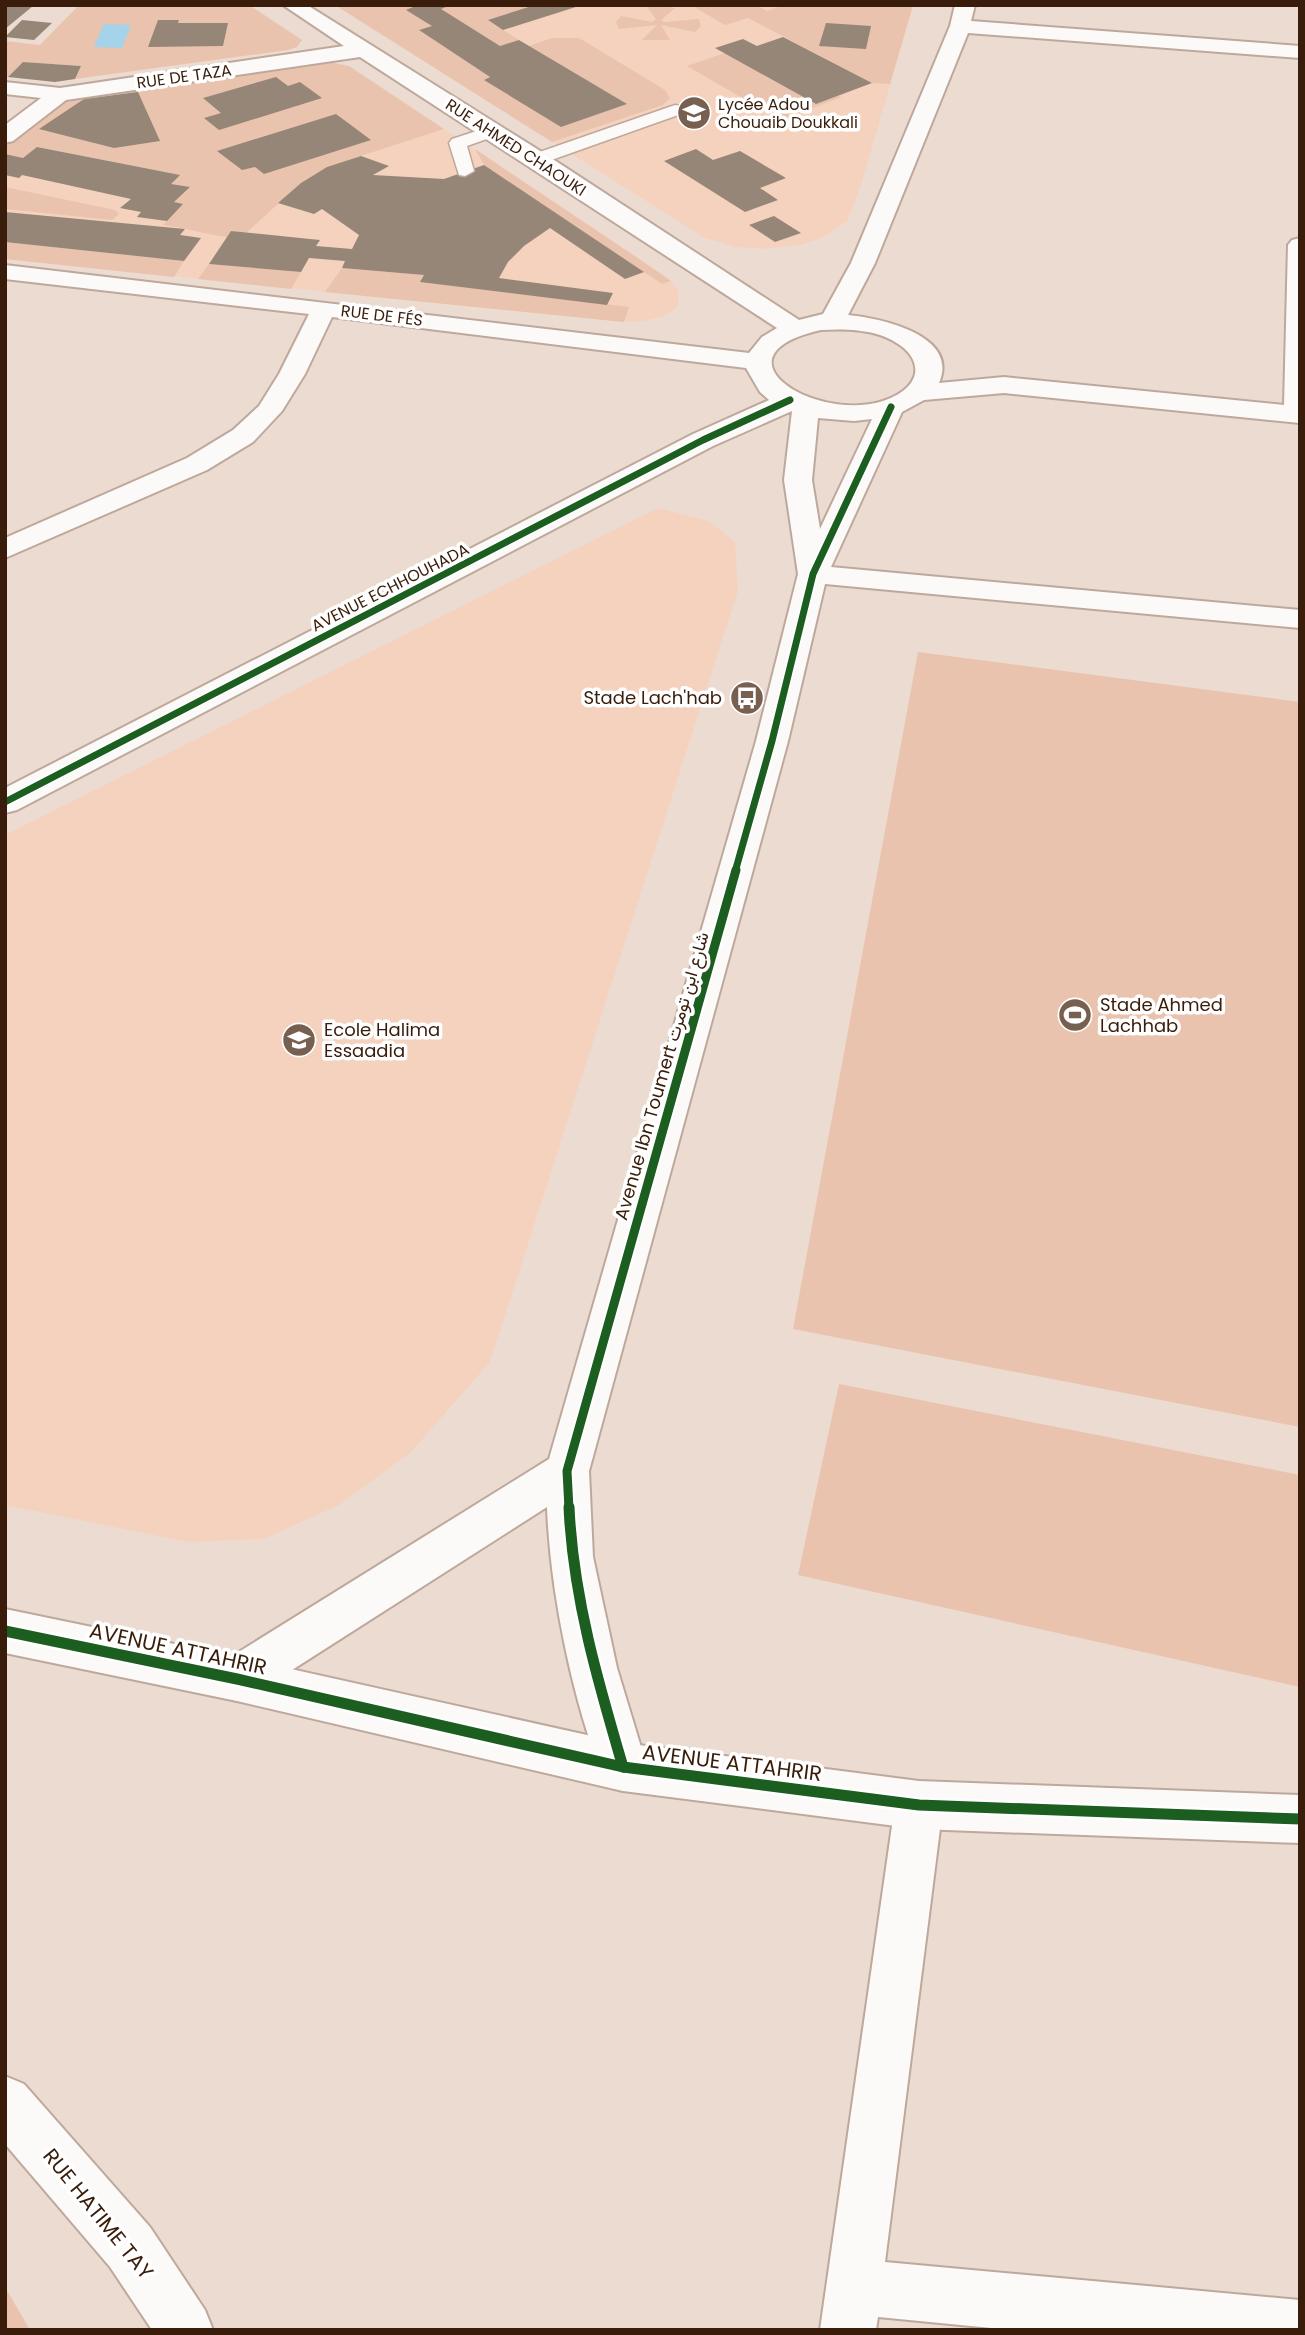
<svg xmlns="http://www.w3.org/2000/svg" width="1305" height="2335" font-family="Poppins,Vazirmatn,sans-serif">
<rect width="100%" height="100%" fill="#ecdbd1"/>
<!-- built -->
<g fill="#f5d2be">
<path d="M335,5H896L911,13L861,185L847,221L822,238L803,244L766,249L736,247L705,238Z"/>
<path d="M444,129L669,279L678,290L679,300L676,308L664,316L644,321L624,322L5,259V146L185,166L202,207Z"/>
<path d="M658,508L709,521L735,542L738,591L490,1362L411,1452L339,1505L264,1539L188,1542L5,1505V835Z"/>
</g>
<!-- green -->
<g fill="#e9c3ae">
<path d="M79,5H249L302,40L297,47L288,50L75,79L81,66L23,62L8,77L5,76V41L40,45Z"/>
<path d="M335,5H535L489,21L519,40L500,46L456,19L419,30L490,77L485,80L561,127L626,104L529,46L552,38H579L665,90L670,98L663,105L552,142Z"/>
<path d="M691,5H756L767,11L784,5H913L890,84L872,83L748,18L725,25Z"/>
<path d="M662,6L675,8L661,20L665,22L699,19L701,26L695,32L661,25L670,40H642L657,25L619,29L616,22L621,16L652,22L656,19L647,7Z"/>
<path d="M725,53L816,104L838,96L842,97L780,120L687,66Z"/>
<path d="M329,62L349,66L444,129L327,167L301,183L246,233L231,231L227,237C205,234 186,228 163,225L183,204L174,202L189,188L171,184L179,175L38,147L23,158L5,154V146L67,99Z"/>
<path d="M475,149L645,263L671,281L662,284L644,272L484,165Z"/>
<path d="M5,187L115,210L119,214L112,220L5,209Z"/>
<path d="M5,242L184,261L174,277L5,259Z"/>
<path d="M209,264L301,272L291,289L198,279Z"/>
<path d="M342,268L424,275L421,282L629,307L624,322L325,292Z"/>
<path d="M918,652L1300,702V1427L793,1329Z"/>
<path d="M839,1384L1300,1475V1687L798,1575Z"/>
<path d="M5,2287L30,2330H5Z"/>
</g>
<!-- water -->
<path fill="#a4d3ea" d="M104,24L131,25L122,48L94,47Z"/>
<!-- building -->
<g fill="#958677">
<path d="M5,5H23L33,6L5,29Z"/>
<path d="M410,5H451L441,9L500,46L519,40L627,104L561,127L484,80L490,77L419,30L432,26L406,10L413,7Z"/>
<path d="M535,5L579,6L503,30L488,20Z"/>
<path d="M22,20L52,23L34,40L5,37Z"/>
<path d="M158,20H179L178,23H228L223,46L148,47Z"/>
<path d="M826,23L871,26L866,49L819,46Z"/>
<path d="M783,37L872,83L816,104L715,48L743,39L757,46Z"/>
<path d="M23,62L81,66L75,79L55,82L8,77Z"/>
<path d="M276,77L288,86L300,82L322,98L219,130L204,118L221,113L203,98Z"/>
<path d="M138,92L160,141L114,148L39,129L84,99Z"/>
<path d="M336,114L371,140L264,174L255,167L242,170L217,151Z"/>
<path d="M37,147L180,175L171,184L190,187L174,202L183,204L167,221L137,217L141,212L120,208L131,199L22,175L19,178L5,175V154L23,158Z"/>
<path d="M696,149L713,160L740,151L786,178L760,188L778,200L745,212L664,161Z"/>
<path d="M361,156L389,166L373,175L444,179L484,165L644,272L625,279L550,228L524,246L508,262L499,278L613,293L607,305L420,282L424,275L342,268L345,261L309,258L301,272L209,264L231,231L320,240L316,246L352,249L359,235L322,209L314,214L278,203L301,183L327,167Z"/>
<path d="M5,212L185,229L180,235L201,238L184,261L5,242Z"/>
<path d="M774,216L801,233L775,242L749,225Z"/>
</g>
<g fill="none" stroke-linecap="round" stroke-linejoin="round">
<!-- service casing -->
<g stroke="#bea89c" stroke-width="3">
<g id="service">
<path d="M675,105L681,106L683,110L681,114L543,163L537,164L528,159L531,155Z"/>
<path d="M492,126L501,131L498,135L467,146L474,171L465,176L459,175L449,143L452,139Z"/>
</g>
</g>
<!-- minor casing -->
<g stroke="#bea89c" stroke-width="4">
<g id="minor">
<path d="M283,5H307L545,154L799,320L823,314L851,263L950,26L955,5H975L971,21L1300,46V58L968,33L875,263L848,315C880,318 960,335 939,383L1004,377L1284,405L1288,245L1292,240L1300,238V423L1004,393L924,400L902,412L831,567L1300,610V628L825,584L788,741L589,1471L593,1557L617,1668L647,1767L640,1784L623,1791L606,1784C573,1705 550,1592 547,1507L253,1695L237,1701L221,1695L214,1679L221,1663L549,1459L756,741L798,574L784,480L792,411L713,446L17,810L5,813V788L693,434L769,400L760,392L746,368L332,317L305,374L282,411L253,442L207,470L5,558V538L187,458L233,430L259,406L279,374L309,314L5,279V265L749,353L762,337L777,328L360,57L66,100L13,141L5,143V125L41,98L5,94V82L60,88L344,46ZM821,330C840,329 861,329 880,335C923,350 930,385 883,401C813,423 709,355 821,330ZM818,418L854,421L872,419L820,529L812,480Z"/>
<path d="M919,1781L936,1788L943,1805L885,2262L1300,2300V2330H1012L878,2317L876,2330H820L895,1805L902,1788Z"/>
<path d="M5,2076L24,2084L150,2227L205,2310L213,2330H152L110,2267L5,2144Z"/>
</g>
</g>
<!-- tertiary casing -->
<g stroke="#bea89c" stroke-width="4">
<path id="tertiary" d="M5,1609L237,1657L623,1743L919,1781L1300,1795V1843L919,1829L623,1791L237,1701L5,1653Z"/>
</g>
<!-- service -->
<use href="#service" fill="#fcfaf8" fill-rule="evenodd"/>
<!-- minor -->
<use href="#minor" fill="#fcfaf8" fill-rule="evenodd"/>
<!-- tertiary -->
<use href="#tertiary" fill="#fcfaf8" fill-rule="evenodd"/>
<!-- cycleway-far2 casing -->
<g stroke="#fff" stroke-width="10">
<g id="cycleway-far2">
<path d="M5,802L703,440L790,400"/>
<path d="M735,872L772,741L813,574L891,407"/>
</g>
</g>
<!-- cycleway-far1 casing -->
<g stroke="#fff" stroke-width="13">
<path id="cycleway-far1" d="M569,1509L567,1471L736,870"/>
</g>
<!-- cycleway casing -->
<g stroke="#fff" stroke-width="16">
<g id="cycleway">
<path d="M569,1507C573,1597 598,1682 623,1767"/>
<path d="M5,1631L237,1679L623,1767L919,1805L1300,1819"/>
</g>
</g>
<!-- cycleway-far2 -->
<use href="#cycleway-far2" stroke="#1b5e20" stroke-width="7"/>
<!-- cycleway-far1 -->
<use href="#cycleway-far1" stroke="#1b5e20" stroke-width="9"/>
<!-- cycleway -->
<use href="#cycleway" stroke="#1b5e20" stroke-width="11"/>
</g>
<!-- icons -->
<defs>
<g id="school-disc" transform="scale(1.75)"><circle r="9.5" fill="#786050" stroke="#fff"/><path d="M0-5L7-2L0 1L-7-2ZM-4 1L0 2.5L4 1V4Q0 6-4 4Z" fill="#fff"/></g>
<g id="bus-disc" transform="scale(1.75)"><circle r="9.5" fill="#786050" stroke="#fff"/><path d="M-5-6H5V4H4V6H2V4H-2V6H-4V4H-5ZM-3.5-4V0h7V-4ZM-3.5 1.2v1.5H-2V1.2ZM2 1.2v1.5H3.5V1.2Z" fill="#fff"/></g>
<g id="stadium-disc" transform="scale(1.75)"><circle r="9.5" fill="#786050" stroke="#fff"/><path d="M0-5a6.5 5 0 1 0 0 10a6.5 5 0 1 0 0-10ZM-3.5-1.8h7v3.6h-7Z" fill="#fff"/></g>
</defs>
<g fill-rule="evenodd">
<use href="#school-disc" x="694" y="113"/>
<use href="#bus-disc" x="747" y="698"/>
<use href="#stadium-disc" x="1075" y="1015"/>
<use href="#school-disc" x="299" y="1040"/>
</g>
<g text-anchor="middle" stroke-width="7" stroke-linejoin="round" paint-order="stroke">
<!-- far-street labels -->
<g font-size="16" fill="#391d0a" stroke="#fff">
<text transform="translate(184 76) rotate(-8)" y="6">RUE DE TAZA</text>
<text transform="translate(516 147) rotate(33)" y="6">RUE AHMED CHAOUKI</text>
<text transform="translate(382 315) rotate(7)" y="6">RUE DE FÉS</text>
<text transform="translate(390 587) rotate(-27)" y="6">AVENUE ECHHOUHADA</text>
</g>
<!-- far-poi labels -->
<g font-size="16" fill="#391d0a" stroke="#fff" text-anchor="start">
<text x="718" y="110">Lycée Adou<tspan x="718" dy="18">Chouaib Doukkali</tspan></text>
</g>
<!-- poi labels -->
<g font-size="18" fill="#391d0a" stroke="#fff" text-anchor="start">
<text x="722" y="704" text-anchor="end">Stade Lach'hab</text>
<text x="1100" y="1011">Stade Ahmed<tspan x="1100" dy="21">Lachhab</tspan></text>
<text x="324" y="1036">Ecole Halima<tspan x="324" dy="21">Essaadia</tspan></text>
</g>
<!-- street labels -->
<g font-size="18" fill="#391d0a" stroke="#fff">
<text transform="translate(662 1076) rotate(-74)" y="6">Avenue Ibn Toumert شارع ابن تومرت</text>
</g>
<!-- near-street labels -->
<g font-size="21" fill="#391d0a" stroke="#fff">
<text transform="translate(178 1649) rotate(12)" y="7">AVENUE ATTAHRIR</text>
<text transform="translate(732 1763) rotate(7)" y="7">AVENUE ATTAHRIR</text>
<text transform="translate(98 2214) rotate(51)" y="7">RUE HATIME TAY</text>
</g>
</g>
<!-- border -->
<rect width="1305" height="2335" fill="none" stroke="#391d0a" stroke-width="14"/>
</svg>
